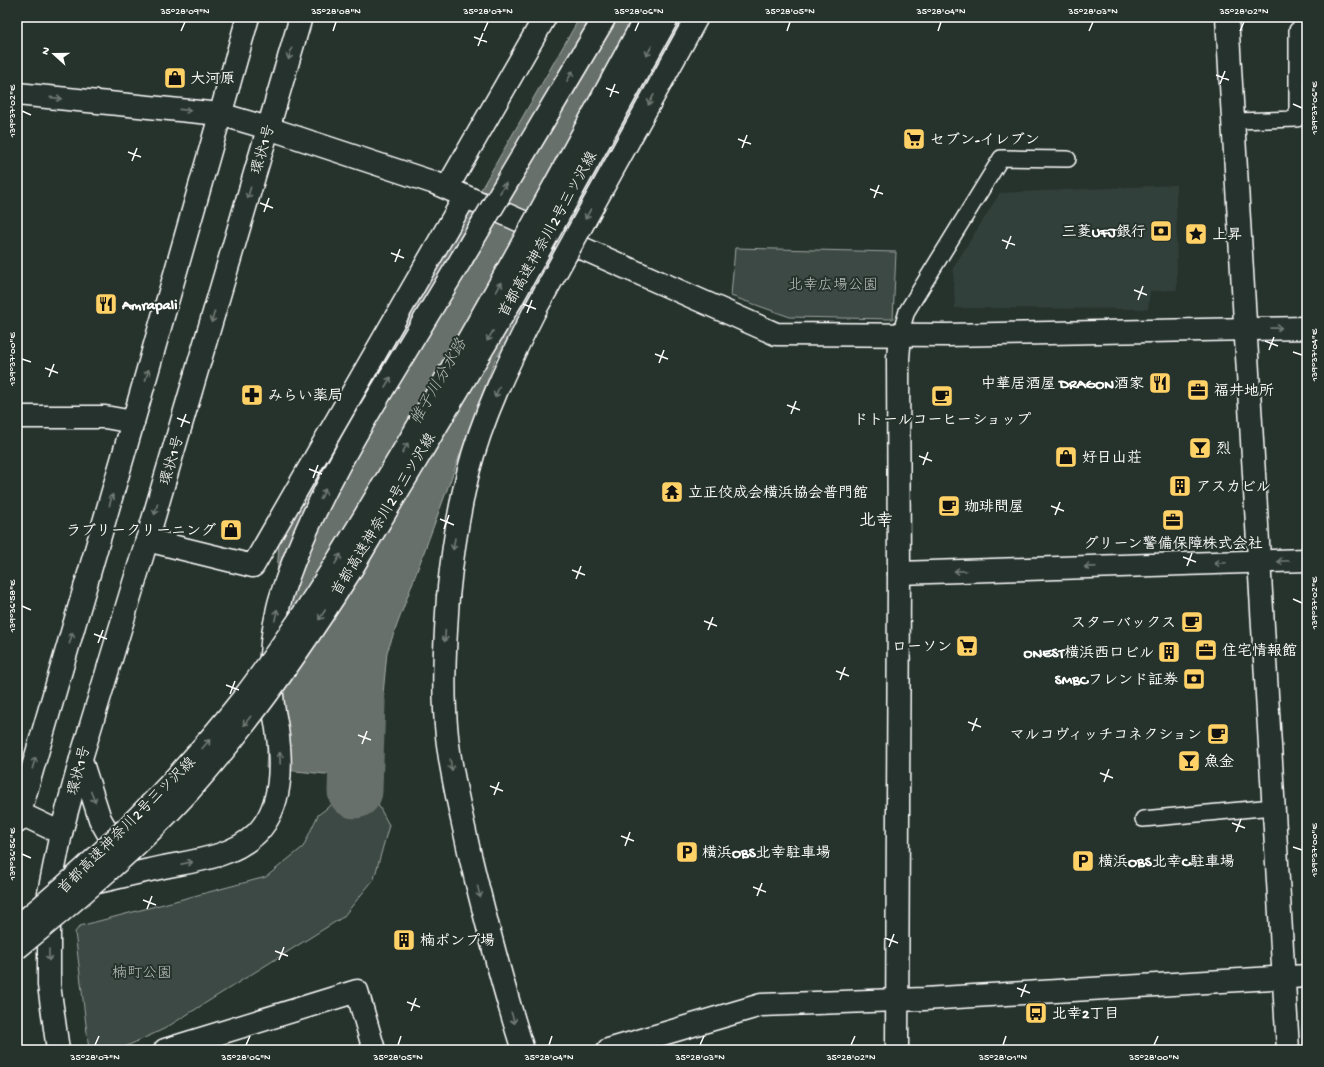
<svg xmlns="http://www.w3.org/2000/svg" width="1324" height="1067" font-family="'Gochi Hand','Klee One',sans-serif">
<rect width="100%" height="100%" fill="#26332d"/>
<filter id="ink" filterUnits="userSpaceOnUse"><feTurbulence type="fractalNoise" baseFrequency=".025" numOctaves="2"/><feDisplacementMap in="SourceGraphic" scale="8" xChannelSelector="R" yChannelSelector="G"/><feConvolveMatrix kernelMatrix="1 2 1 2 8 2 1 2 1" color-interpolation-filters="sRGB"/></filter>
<g filter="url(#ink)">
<!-- built -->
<path fill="#333f3a" d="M1176,185L1177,290L1150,291L1148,309L955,308L953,268L1000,193Z"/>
<!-- green -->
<g fill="#3e4944" stroke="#9ea4a2">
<path d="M735,248L896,252L893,319L790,317L731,296Z"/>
<path d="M340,798L375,799L389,825L374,879L343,917L164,1029L118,1050H89L75,932L80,926L266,877L303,847L318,815Z"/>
</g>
<!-- water -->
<path fill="#67706c" stroke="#a4a9a7" d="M580,17H700L495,360L387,652L375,779L266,768L279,541Z"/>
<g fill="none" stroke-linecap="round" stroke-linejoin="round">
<!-- river -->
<path stroke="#67706c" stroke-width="55" d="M355,791L358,702"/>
<!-- service casing -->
<g stroke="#fff" stroke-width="18">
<g id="service">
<path d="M1234,121L1297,119V30L1307,29"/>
<path d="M900,335L907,311L1001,158L1068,159"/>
<path d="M1143,819L1273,807"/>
</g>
</g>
<!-- minor casing -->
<g stroke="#fff" stroke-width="25">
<g id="minor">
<path d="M17,94L220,114L268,128L435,183L776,334L947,335L1307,328"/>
<path d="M447,188L545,17"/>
<path d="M17,417H105L133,422"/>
<path d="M147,540L253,566L465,197"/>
<path d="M899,573L1307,560"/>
<path d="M17,812L61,833"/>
<path d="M165,1050L357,991L374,1050"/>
<path d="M897,1050L899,573L898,358L900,335"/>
</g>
</g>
<!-- tertiary casing -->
<g stroke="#fff" stroke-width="25">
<g id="tertiary">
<path d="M1227,17L1288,1050"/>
<path d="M608,1050L761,1005L924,999L1307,976"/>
</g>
</g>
<!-- primary casing -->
<g stroke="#fff" stroke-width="25">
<g id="primary">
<path d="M17,822L133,422L248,17"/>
<path d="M58,1050L49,985V893L61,833L82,755L147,540L301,17"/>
</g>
</g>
<!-- motorway casing -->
<g stroke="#fff" stroke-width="25">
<g id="motorway">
<path d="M448,597C445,643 442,690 447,736C451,775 461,813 469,851C485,918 502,984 523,1050"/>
<path d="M81,760L100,819L108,833L120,847L129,852"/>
<path d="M88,884C112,879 135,873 159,868C192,861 232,858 257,833C283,806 282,764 277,729C276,721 274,713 273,705C269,675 270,643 277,613C280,596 287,579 293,563C314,508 342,457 372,407C402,357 432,308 462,258"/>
</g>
</g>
<!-- service -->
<use href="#service" stroke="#26332d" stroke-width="15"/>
<!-- minor -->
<use href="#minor" stroke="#26332d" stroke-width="22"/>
<!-- tertiary -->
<use href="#tertiary" stroke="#26332d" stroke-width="22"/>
<!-- primary -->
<use href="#primary" stroke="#26332d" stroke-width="22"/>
<!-- motorway -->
<use href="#motorway" stroke="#26332d" stroke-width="22"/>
<!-- motorway-bridge casing -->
<g stroke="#fff" stroke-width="25" stroke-linecap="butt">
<g id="motorway-bridge">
<path d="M462,258L605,17"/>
<path d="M448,597C452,555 458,514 468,473C482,417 508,364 534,312L697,17"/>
<path d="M17,927C101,858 178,782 245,696C264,671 282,645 300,619C350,544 394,467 440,389C511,267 579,142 646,17"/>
<path d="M17,948C77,899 137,848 189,791C249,724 301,649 349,573L512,299L668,17"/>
</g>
</g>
<!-- motorway-bridge -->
<use href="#motorway-bridge" stroke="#26332d" stroke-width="22"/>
</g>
<!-- one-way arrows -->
<defs><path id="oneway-shaft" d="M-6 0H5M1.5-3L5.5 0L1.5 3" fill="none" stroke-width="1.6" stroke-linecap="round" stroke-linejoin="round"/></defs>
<g stroke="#727a76">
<use href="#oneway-shaft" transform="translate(649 51) rotate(119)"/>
<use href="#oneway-shaft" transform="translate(290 54) rotate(106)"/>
<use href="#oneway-shaft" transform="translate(570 76) rotate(-59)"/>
<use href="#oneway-shaft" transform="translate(56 98) rotate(6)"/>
<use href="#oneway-shaft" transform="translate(651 100) rotate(119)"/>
<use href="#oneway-shaft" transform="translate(185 110) rotate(6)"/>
<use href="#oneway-shaft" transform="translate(503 188) rotate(-59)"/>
<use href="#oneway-shaft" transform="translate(249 193) rotate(106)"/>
<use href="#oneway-shaft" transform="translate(588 214) rotate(119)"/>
<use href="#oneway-shaft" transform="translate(499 287) rotate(-61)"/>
<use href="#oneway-shaft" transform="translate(213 317) rotate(106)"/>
<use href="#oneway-shaft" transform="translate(1276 328) rotate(-1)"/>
<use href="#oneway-shaft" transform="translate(490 336) rotate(121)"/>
<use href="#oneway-shaft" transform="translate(147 375) rotate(-74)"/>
<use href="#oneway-shaft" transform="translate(388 382) rotate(-59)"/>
<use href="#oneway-shaft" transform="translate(497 392) rotate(113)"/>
<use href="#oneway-shaft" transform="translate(405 448) rotate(-60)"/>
<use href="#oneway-shaft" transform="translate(323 494) rotate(-63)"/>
<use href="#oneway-shaft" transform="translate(111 500) rotate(-74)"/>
<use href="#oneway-shaft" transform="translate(156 509) rotate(106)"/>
<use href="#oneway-shaft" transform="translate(454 544) rotate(99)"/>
<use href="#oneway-shaft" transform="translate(338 559) rotate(-59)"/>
<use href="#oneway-shaft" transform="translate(1283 561) rotate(177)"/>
<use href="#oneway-shaft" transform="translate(1220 563) rotate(178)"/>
<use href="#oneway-shaft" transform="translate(1090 567) rotate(178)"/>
<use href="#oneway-shaft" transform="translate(960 571) rotate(178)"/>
<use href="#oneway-shaft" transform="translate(276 615) rotate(-79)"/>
<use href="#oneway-shaft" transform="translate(322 615) rotate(123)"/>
<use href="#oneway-shaft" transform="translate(445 636) rotate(94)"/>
<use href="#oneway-shaft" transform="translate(71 638) rotate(-74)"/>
<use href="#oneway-shaft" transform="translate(247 721) rotate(129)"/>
<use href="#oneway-shaft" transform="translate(206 744) rotate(-49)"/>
<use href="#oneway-shaft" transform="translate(280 758) rotate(-92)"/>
<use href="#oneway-shaft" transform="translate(34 763) rotate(-73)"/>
<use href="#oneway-shaft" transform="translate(451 765) rotate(82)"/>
<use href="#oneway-shaft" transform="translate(93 797) rotate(68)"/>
<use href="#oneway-shaft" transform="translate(187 863) rotate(-11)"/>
<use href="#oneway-shaft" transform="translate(479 892) rotate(76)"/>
<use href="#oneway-shaft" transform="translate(49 955) rotate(90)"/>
<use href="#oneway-shaft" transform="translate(513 1018) rotate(73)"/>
</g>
</g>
<!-- ticks -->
<path fill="none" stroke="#fff" stroke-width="1.5" d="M181,31L185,22M333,31L336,22M484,31L488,22M635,31L639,22M787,31L790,22M938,31L941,22M1089,31L1093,22M1240,31L1244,22M474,37L487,42M478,46L483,33M1216,75L1229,80M1220,84L1225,71M606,88L619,93M610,97L615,84M1293,104L1302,108M22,111L31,115M738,139L751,144M742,148L747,135M128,152L141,157M132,161L137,148M870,189L883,194M874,198L879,185M260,203L273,208M264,212L269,198M1002,240L1015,245M1006,249L1011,236M391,253L404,258M395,262L400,249M1134,290L1147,295M1138,300L1143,286M523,304L536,309M527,313L532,300M1265,341L1278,346M1269,350L1274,337M1293,352L1302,355M655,354L668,359M22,359L31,362M659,363L664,350M45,368L58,373M49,377L54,364M787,405L800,410M791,414L796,401M177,418L190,423M181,427L186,414M919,456L932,461M923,465L928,452M309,469L322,474M313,478L318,465M1051,506L1064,511M1055,515L1060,502M440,519L454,525M444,529L449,515M1183,557L1196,562M1187,566L1192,553M572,570L585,575M576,579L581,566M1293,599L1302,603M22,606L31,610M704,621L717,626M708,630L713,617M94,634L107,639M98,643L103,630M836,671L849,676M840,680L845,667M226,685L239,690M230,694L235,681M968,722L981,727M972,731L977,718M358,735L371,740M362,744L367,731M1100,773L1113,778M1104,782L1109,769M490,786L503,791M494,795L499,782M1232,823L1245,828M1236,832L1241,819M621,836L634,841M625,846L630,832M1293,847L1302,850M22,854L31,858M753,887L766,892M757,896L762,883M143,900L156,905M147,909L152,896M885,938L898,943M889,947L894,934M275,951L288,956M279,960L284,947M1017,988L1030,993M1021,997L1026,984M407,1002L420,1007M411,1011L416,998M95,1045L99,1036M246,1045L250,1036M398,1045L401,1036M549,1045L552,1036M700,1045L704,1036M851,1045L855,1036M1003,1045L1006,1036M1154,1045L1158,1036"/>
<!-- icons -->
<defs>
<g id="shop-square" transform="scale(1.15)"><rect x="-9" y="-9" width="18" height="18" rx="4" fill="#ffd166" stroke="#26332d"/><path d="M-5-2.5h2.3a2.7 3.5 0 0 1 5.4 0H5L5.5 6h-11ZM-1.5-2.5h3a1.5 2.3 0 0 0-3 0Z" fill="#111"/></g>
<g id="supermarket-square" transform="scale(1.15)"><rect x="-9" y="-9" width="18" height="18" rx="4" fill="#ffd166" stroke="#26332d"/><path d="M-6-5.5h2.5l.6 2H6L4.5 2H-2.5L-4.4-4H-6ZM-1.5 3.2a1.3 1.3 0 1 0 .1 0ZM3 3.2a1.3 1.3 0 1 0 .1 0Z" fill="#111"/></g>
<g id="bank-square" transform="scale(1.15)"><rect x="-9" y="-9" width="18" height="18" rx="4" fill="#ffd166" stroke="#26332d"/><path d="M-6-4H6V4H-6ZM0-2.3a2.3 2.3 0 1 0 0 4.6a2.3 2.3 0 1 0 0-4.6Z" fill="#111"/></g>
<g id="sight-square" transform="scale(1.15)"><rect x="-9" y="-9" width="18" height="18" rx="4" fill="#ffd166" stroke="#26332d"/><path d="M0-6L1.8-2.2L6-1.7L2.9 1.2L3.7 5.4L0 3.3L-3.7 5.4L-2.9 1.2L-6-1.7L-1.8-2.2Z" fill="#111"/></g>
<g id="restaurant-square" transform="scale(1.15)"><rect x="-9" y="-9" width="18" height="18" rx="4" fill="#ffd166" stroke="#26332d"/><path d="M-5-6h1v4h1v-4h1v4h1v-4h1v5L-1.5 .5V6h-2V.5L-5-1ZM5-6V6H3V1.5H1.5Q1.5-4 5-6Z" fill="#111"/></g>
<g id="office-square" transform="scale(1.15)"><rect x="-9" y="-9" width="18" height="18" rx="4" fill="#ffd166" stroke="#26332d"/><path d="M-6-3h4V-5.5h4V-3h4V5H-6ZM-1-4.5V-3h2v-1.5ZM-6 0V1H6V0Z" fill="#111"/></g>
<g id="pharmacy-square" transform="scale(1.15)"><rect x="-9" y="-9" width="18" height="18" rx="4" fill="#ffd166" stroke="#26332d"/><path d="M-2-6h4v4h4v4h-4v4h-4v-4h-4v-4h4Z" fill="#111"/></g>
<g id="cafe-square" transform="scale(1.15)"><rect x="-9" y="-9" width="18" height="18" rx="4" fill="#ffd166" stroke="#26332d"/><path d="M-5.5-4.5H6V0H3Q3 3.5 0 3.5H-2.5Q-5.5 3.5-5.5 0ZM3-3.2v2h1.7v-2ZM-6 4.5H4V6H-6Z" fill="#111"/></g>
<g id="bar-square" transform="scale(1.15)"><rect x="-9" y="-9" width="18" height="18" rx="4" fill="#ffd166" stroke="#26332d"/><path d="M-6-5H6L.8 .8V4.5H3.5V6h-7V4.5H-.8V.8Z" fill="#111"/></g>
<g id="building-square" transform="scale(1.15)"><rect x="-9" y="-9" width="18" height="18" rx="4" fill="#ffd166" stroke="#26332d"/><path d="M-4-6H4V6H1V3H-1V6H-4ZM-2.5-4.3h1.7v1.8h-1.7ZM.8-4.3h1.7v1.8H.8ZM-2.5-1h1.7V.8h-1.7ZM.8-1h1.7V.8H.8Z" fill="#111"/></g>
<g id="temple-square" transform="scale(1.15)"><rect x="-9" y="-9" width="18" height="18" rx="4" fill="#ffd166" stroke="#26332d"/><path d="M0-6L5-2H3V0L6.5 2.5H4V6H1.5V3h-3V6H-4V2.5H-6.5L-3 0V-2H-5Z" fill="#111"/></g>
<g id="parking-square" transform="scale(1.15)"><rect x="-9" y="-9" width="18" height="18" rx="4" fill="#ffd166" stroke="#26332d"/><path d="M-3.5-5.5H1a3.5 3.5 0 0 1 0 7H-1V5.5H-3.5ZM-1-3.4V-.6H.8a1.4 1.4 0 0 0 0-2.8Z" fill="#111"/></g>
<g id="bus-square" transform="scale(1.15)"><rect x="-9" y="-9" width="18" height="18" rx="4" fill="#ffd166" stroke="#26332d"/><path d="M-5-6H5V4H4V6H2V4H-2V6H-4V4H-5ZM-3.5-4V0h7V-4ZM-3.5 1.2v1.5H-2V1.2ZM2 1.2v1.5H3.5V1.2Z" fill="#111"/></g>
</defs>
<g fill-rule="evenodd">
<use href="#shop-square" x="175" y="78"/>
<use href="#supermarket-square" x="914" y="139"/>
<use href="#bank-square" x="1161" y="231"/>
<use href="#sight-square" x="1196" y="234"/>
<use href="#restaurant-square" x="106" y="304"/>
<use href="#restaurant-square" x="1160" y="383"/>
<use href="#office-square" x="1198" y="390"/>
<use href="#pharmacy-square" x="252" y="395"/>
<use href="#cafe-square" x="942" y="396"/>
<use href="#bar-square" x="1200" y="448"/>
<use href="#shop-square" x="1066" y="457"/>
<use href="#building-square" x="1180" y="486"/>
<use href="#temple-square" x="672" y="492"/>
<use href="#cafe-square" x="949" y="506"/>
<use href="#office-square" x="1173" y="520"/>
<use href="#shop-square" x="231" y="530"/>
<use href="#cafe-square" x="1192" y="622"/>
<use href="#supermarket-square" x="967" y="646"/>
<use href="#office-square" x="1206" y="650"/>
<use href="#building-square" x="1169" y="652"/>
<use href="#bank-square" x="1194" y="679"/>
<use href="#cafe-square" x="1218" y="734"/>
<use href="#bar-square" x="1189" y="761"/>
<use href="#parking-square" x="687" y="852"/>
<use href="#parking-square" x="1083" y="861"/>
<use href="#building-square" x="404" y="940"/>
<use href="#bus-square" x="1036" y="1013"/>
</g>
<g text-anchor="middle" stroke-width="4" stroke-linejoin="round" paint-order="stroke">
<!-- poi labels -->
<g font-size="15" font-weight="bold" fill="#fff" stroke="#26332d" text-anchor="start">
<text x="190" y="83">大河原</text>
<text x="930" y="144">セブン-イレブン</text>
<text x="1146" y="236" text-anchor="end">三菱UFJ銀行</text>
<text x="1212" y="239">上昇</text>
<text x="122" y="309">Amrapali</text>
<text x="1144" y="388" text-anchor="end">中華居酒屋 DRAGON酒家</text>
<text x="1214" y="395">福井地所</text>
<text x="268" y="400">みらい薬局</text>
<text x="942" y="424" text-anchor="middle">ドトールコーヒーショップ</text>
<text x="1216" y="453">烈</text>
<text x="1082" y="462">好日山荘</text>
<text x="1196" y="491">アスカビル</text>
<text x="688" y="497">立正佼成会横浜協会普門館</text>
<text x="964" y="511">珈琲問屋</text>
<text x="216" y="535" text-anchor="end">ラブリークリーニング</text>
<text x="1173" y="548" text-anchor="middle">グリーン警備保障株式会社</text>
<text x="1176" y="627" text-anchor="end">スターバックス</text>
<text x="952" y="651" text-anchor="end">ローソン</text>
<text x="1222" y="655">住宅情報館</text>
<text x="1154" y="657" text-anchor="end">ONEST横浜西口ビル</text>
<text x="1178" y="684" text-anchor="end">SMBCフレンド証券</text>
<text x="1202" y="739" text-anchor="end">マルコヴィッチコネクション</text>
<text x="1204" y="766">魚金</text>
<text x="702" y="857">横浜OBS北幸駐車場</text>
<text x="1098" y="866">横浜OBS北幸C駐車場</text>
<text x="420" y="945">楠ポンプ場</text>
<text x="1052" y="1018">北幸2丁目</text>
</g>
<!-- street labels -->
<g font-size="15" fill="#fff" stroke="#26332d">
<text transform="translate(262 149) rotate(-74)" y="5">環状1号</text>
<text transform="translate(547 234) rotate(-61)" y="5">首都高速神奈川2号三ツ沢線</text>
<text transform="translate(171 460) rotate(-74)" y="5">環状1号</text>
<text transform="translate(383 514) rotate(-59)" y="5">首都高速神奈川2号三ツ沢線</text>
<text transform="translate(78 770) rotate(-75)" y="5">環状1号</text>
<text transform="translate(126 825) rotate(-45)" y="5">首都高速神奈川2号三ツ沢線</text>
</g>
<!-- park labels -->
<g font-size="15" fill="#bbbfbe" stroke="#26332d">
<text x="833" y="289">北幸広場公園</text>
<text x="142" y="977">楠町公園</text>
</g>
<!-- water labels -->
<g font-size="16" font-style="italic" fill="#b3b8b6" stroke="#26332d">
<text transform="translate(437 381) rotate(-60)" y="6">帷子川分水路</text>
</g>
<!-- quarter labels -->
<g font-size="17" font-weight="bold" fill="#fff" stroke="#26332d">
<text x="876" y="525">北幸</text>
</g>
</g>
<!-- margin -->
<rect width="1324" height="1067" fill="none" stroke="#26332d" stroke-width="44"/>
<!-- north arrow -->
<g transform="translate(54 54) rotate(291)" stroke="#26332d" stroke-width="3" paint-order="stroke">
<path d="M0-3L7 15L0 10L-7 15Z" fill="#ffffff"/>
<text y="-6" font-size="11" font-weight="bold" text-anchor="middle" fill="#ffffff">N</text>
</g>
<rect x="22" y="22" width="1280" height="1023" fill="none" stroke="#fff" stroke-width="1.5"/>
<g font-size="10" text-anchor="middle" fill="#fff">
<text x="185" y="14">35°28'09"N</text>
<text x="336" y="14">35°28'08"N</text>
<text x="488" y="14">35°28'07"N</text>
<text x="639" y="14">35°28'06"N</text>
<text x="790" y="14">35°28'05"N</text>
<text x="941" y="14">35°28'04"N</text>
<text x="1093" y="14">35°28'03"N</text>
<text x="1244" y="14">35°28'02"N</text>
<text transform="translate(1313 108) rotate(-90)" y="4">139°37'06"E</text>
<text transform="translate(11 111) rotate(-90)" y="4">139°37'02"E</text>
<text transform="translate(1313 355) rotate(-90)" y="4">139°37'04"E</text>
<text transform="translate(11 359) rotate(-90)" y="4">139°37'00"E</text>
<text transform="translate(1313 603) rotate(-90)" y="4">139°37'02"E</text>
<text transform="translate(11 606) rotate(-90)" y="4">139°36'58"E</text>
<text transform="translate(1313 850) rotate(-90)" y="4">139°37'00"E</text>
<text transform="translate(11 854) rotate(-90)" y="4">139°36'56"E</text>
<text x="95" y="1060">35°28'07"N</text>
<text x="246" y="1060">35°28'06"N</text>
<text x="398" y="1060">35°28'05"N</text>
<text x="549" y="1060">35°28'04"N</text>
<text x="700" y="1060">35°28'03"N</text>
<text x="851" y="1060">35°28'02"N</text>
<text x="1003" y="1060">35°28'01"N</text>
<text x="1154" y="1060">35°28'00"N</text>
</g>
</svg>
